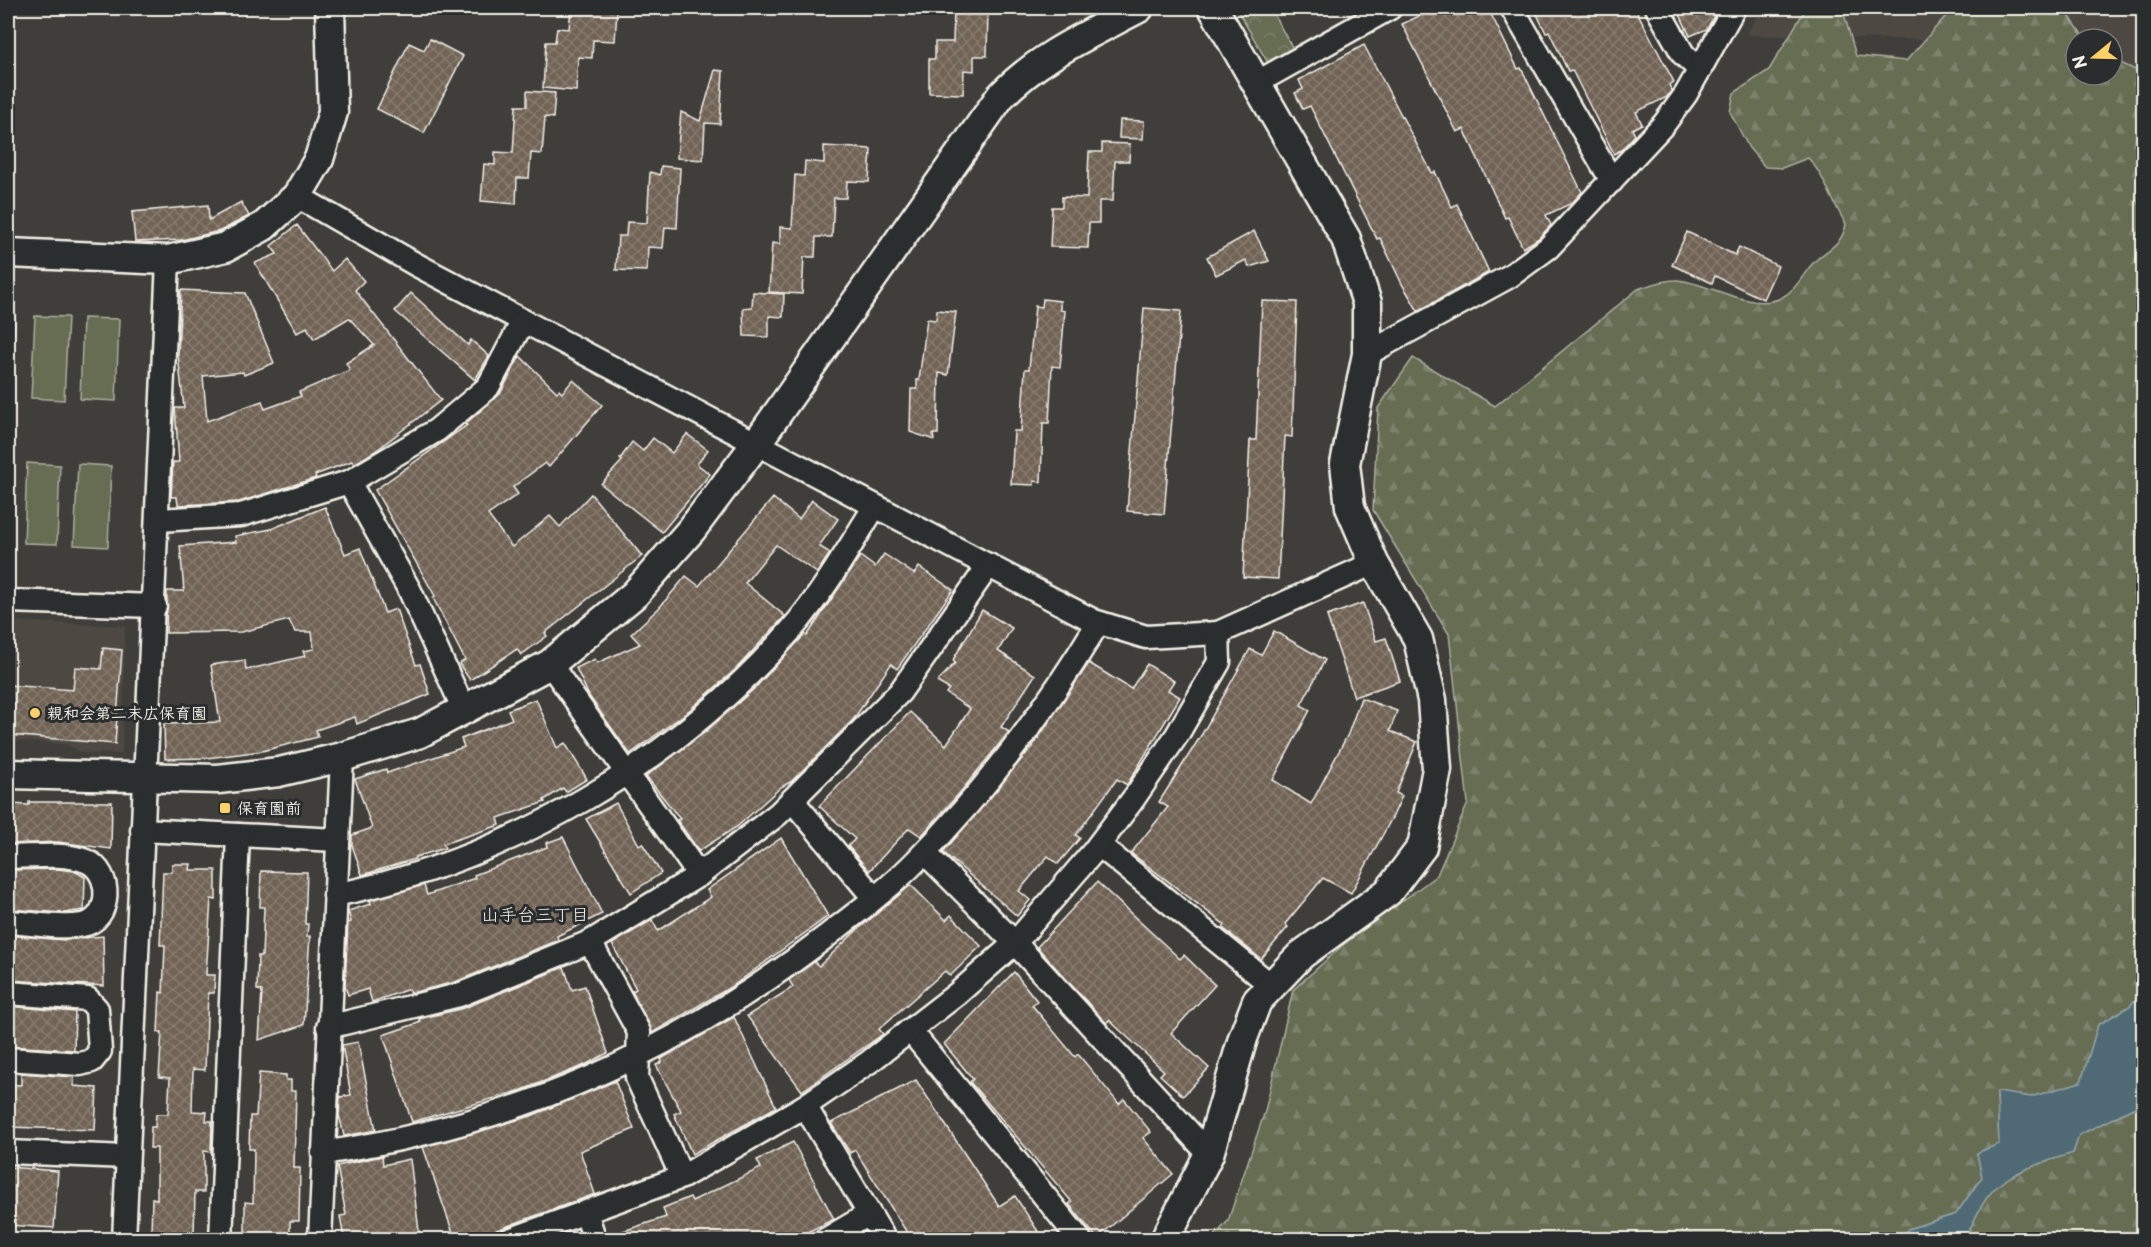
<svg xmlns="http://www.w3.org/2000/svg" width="2151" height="1247" font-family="'Playpen Sans','Klee One',sans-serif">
<defs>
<pattern id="forest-firs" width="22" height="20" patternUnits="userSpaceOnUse" patternTransform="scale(1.5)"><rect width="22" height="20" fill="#666d53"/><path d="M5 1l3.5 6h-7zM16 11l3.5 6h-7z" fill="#7c826c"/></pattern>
<pattern id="park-crowns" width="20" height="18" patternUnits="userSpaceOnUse" patternTransform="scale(1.5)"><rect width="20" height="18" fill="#666d53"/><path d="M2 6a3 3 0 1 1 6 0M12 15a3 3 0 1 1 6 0" fill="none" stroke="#7c826c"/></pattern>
<pattern id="building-cross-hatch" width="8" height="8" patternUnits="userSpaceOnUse" patternTransform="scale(1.5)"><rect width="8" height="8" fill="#716457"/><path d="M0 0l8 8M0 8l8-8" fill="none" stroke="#867b6f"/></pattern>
</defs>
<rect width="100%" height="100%" fill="#3f3e3a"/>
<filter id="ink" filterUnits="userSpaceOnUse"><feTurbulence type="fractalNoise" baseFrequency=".0167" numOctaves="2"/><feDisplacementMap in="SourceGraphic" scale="12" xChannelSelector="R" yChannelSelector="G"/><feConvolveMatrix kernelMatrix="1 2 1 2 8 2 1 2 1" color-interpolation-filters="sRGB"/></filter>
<g filter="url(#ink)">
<!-- built -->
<g fill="#4e4943">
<path d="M1763,8H2143V74L2112,63V39H2076L2055,43L1746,35Z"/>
<path d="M8,621L125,626L122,754L83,753L66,744L8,740Z"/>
</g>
<!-- grass -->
<g fill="#666d53" stroke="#adaf9e" stroke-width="1.5">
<path d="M8,314H15L12,396H8Z"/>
<path d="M35,316L68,317L64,400L31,398Z"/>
<path d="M83,318L119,319L116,401L80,399Z"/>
<path d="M27,463L60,465L57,544L24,543Z"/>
<path d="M78,464L111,466L108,547L74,545Z"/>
</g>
<!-- forest -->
<g fill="url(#forest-firs)" stroke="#adaf9e" stroke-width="1.5">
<path d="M1806,8H1830L1844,14L1856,56L1906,61L1953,8H2064L2085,39H2076V75H2112V59L2144,74L2143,991L2130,1006L2098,1025L2081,1082L2031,1097L1997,1092L1999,1144L1977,1153L1982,1177L1956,1214L1908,1229L1902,1239L1211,1240L1228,1221L1265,1111L1293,990L1343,945L1437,875L1468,803L1449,634L1373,510L1378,408L1413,358L1495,406L1638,289C1650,285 1665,279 1678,280C1709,283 1752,312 1781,298C1798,289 1802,274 1815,261C1830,247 1842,245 1846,224C1832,203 1825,176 1808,158L1782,168L1765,167L1749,148L1730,112L1734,93L1769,70Z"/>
<path d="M2143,1103V1239L1965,1240C1973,1223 1982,1200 1996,1187C2016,1169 2048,1161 2073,1153L2079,1135Z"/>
</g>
<!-- park -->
<path fill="url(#park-crowns)" stroke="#adaf9e" stroke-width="1.5" d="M1236,8H1270L1293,49L1268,63Z"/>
<!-- water -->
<path fill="#4f6a74" stroke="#91a0a2" stroke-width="1.5" d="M2143,991V1103L2079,1135L2073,1153C2048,1161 2017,1169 1996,1187C1982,1200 1973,1223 1965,1239H1902L1908,1229L1956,1214L1982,1177L1977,1153L1999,1144L1997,1092L2031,1097L2081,1082L2098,1025L2130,1006Z"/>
<!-- building -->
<g fill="url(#building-cross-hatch)" stroke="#f4f1e8" stroke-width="1.5">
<path d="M571,8L617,10L615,41L593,40L592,58L578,57L576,91L543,88L546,42H555L557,28L569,29Z"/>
<path d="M954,8H988L987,56H974V71L964,70L963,94L929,93V59H935V42H953Z"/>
<path d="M1436,8H1488L1518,69L1521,68L1582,192L1572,203L1546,215L1551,225L1539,238L1523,248L1508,217L1505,218L1464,129L1457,132L1402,24Z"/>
<path d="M1534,8H1635L1674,82L1669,85L1672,90L1667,97L1636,112L1642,124L1632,129L1635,135L1621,150L1614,154L1572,70L1568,71L1549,31L1546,33Z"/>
<path d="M1677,8H1712L1715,14L1707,29L1690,36Z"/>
<path d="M430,39L463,56L424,133L377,109L409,43L424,50Z"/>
<path d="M1364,45L1432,173L1435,172L1452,207L1457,204L1489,272L1418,311L1402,284L1380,238L1377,239L1310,106L1303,109L1295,93L1303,89L1299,80Z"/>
<path d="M715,70L723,71L720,124L705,123L703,160L677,158L681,112L700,121Z"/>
<path d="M527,91L555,93L553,118L545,117L542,154L531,153L529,178H517L516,204L481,201L484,164L495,165V152L513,153L516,106H527Z"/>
<path d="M1120,120L1144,121L1143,139L1119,138Z"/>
<path d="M1102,143L1130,144L1129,161H1115L1113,201H1099V223H1089L1088,248L1050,247L1052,207H1062V197L1087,198L1089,152H1102Z"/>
<path d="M824,146L871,149L869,182L847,181L846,198H834L832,237H816L815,257H804L802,294L769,292L772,243L780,244V227L792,228L795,175L804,176L805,161L824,163Z"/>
<path d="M661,166L680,168L677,228L665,227L663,248L648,247L647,271L616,270L618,236H626L627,222L647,223L650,172L660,175Z"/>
<path d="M241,202L249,216L220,231L181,240L135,242L132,212L208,205L209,220Z"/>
<path d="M297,225L332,271L345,259L364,281L355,290L441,400L377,450L354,464L352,461L315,475L316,478L239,502L178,505L177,497H171L173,462H179L175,408H184L178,355L181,290L245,293L274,363L244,375L243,372L203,376L207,421L262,401L265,409L301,396L299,392L350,370L346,363L374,345L349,318L314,339L307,327L297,333L255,263L277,254L271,246Z"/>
<path d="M1254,231L1269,261L1249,267L1246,260L1216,275L1207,257Z"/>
<path d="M1687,232L1735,255L1739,247L1778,266L1763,299L1715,276L1712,283L1672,265Z"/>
<path d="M753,292L784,294L783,317L769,316V337L744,336L743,308L752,307Z"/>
<path d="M411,293L468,345L471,340L489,356L475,380L395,311Z"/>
<path d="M1043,299L1060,301V310L1065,311L1060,367L1052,366L1049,423H1043L1041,482L1034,481V485L1011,484L1014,431H1021L1025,369H1029L1035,306L1042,307Z"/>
<path d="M1262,301L1297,302L1292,437L1285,436L1278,579L1243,577L1250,440H1256Z"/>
<path d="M1144,308L1181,311L1164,514L1127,511Z"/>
<path d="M937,310L956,312L948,375L939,373L938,434H933L934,440L910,432L911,389H917V380H919L927,319L936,320Z"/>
<path d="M520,356L557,392L559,390L562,393L573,380L602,405L549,467L545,463L513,487L518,494L488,515L512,547L550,516L560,527L591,494L642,556L545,633L547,636L521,655L517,649L470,680L459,664L465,660L433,598L435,596L375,490L467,425L465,424L500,394Z"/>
<path d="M687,434L708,450L697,464L710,474L662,532L601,484L622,461L620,459L632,442L643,451L653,438L672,453Z"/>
<path d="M773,498L799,519L812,500L838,519L819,546L830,553L817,573L776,545L745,583L785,616L736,669L686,713L630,754L589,696L576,668L595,659L597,663L640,644L631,634L659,608L686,576L699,586Z"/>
<path d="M325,507L345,554L360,548L385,613L396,609L416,665L420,664L430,694L357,724L355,717L316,730L318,737L262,751L207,758L165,759L164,724L220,722L211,665L245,660L246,670L305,656L303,651L314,649L312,632H295L289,620L241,632L166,633L167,591H184L180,546L236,542L235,536L271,529Z"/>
<path d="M884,554L914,574L919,567L953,590L897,669L891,664L853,720L792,781L781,787L738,826L699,851L677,820L680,819L646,776L704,733L755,688L805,634L807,636L860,556L875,567Z"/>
<path d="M1363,603L1376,641L1386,638L1400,681L1354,697L1327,616Z"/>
<path d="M982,610L1012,628L998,651L1035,675L1001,727L1009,732L958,795L921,836L909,828L869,871L848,846L855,839L819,806L910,712L946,745L970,709L946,693L949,689L937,682L955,663L953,660Z"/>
<path d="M1274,631L1325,660L1301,705L1310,710L1273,780L1311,804L1348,734L1361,698L1397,711L1390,731L1417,742L1396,793L1402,796L1393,816L1351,893L1323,878L1285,924L1288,927L1261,959L1223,928L1225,925L1131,853L1168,807L1159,802L1202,734L1250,649L1261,655Z"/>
<path d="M103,648L122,650L115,744L8,735V685L73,690L75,667L101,669Z"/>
<path d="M1089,663L1131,689L1147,664L1174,681L1168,690L1180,697L1127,785L1117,779L1076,835L1080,838L1058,864L1048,856L1019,891L1030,900L1017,916L943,852L1032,747Z"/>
<path d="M536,699L557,748L565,743L587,779L566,792L563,788L544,800L545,802L498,818L500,825L443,844L445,848L415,857V859L362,875L352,845V835L372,828L355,779L386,769L387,773L464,747L461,739L512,719L508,710Z"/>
<path d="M29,802H112L111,849L58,842L8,844V804L29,805Z"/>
<path d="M616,803L639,845L642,843L661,873L631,893L586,819Z"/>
<path d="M563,837L602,914L557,936L558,940L455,982L411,993L409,989L372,1002L368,989L348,995L345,986L348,923L351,922L348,911L371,904L370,900L424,885L427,895L475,878L474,875L547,847L546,843Z"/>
<path d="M781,838L828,916L734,985L652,1033L632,991L636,989L612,944L652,920L658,931L711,897L707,890Z"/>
<path d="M172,864H191L190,870H216V900L211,899L206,975H215L214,993H208L205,1070L193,1069L192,1111L207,1112L206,1121H212L211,1152L204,1151V1192H195L194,1235L151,1234L152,1198L157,1199V1148H150L151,1127H155L156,1114H168L170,1078L159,1077L162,1032H158L160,992L163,993L165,945H160L163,872H172Z"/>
<path d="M57,869L74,871L85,877L84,910L64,913L8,909V870Z"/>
<path d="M261,871L307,872L305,924H308L307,937L310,936L304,1025L259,1040L262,991L257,990L258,956H262L264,907H260Z"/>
<path d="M1097,882L1180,959L1184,955L1215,985L1171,1033L1209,1068L1183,1096L1160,1075L1164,1071L1109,1020L1106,1023L1037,947Z"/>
<path d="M911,885L946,920L951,915L981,946L950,976L945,971L879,1029L883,1034L802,1091L747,1016L793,987L789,980L814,962L819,966L856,931Z"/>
<path d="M8,935L64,940L103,936L104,986L8,980Z"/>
<path d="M564,967L572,990L585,986L608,1053L585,1065L522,1090L412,1122L383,1035L421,1022L419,1019L464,1008Z"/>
<path d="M1014,972L1037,1001L1032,1005L1075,1057L1078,1054L1119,1104L1124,1099L1151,1132L1143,1138L1173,1174L1097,1238L1069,1204L1072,1202L970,1082L973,1079L944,1044Z"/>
<path d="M8,1006L75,1012L74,1050L8,1046Z"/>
<path d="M734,1017L776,1107L692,1154L674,1114L681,1111L656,1065L662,1062L661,1059Z"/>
<path d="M358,1042L376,1130L344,1136L339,1115L340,1097L351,1095L342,1045Z"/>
<path d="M21,1073L74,1077V1086L97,1088L95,1130L8,1127V1084L21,1085Z"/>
<path d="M259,1073L286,1075V1080H291V1091H296L294,1168H300L299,1221H290V1239H245V1202L253,1203L254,1149H249L250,1116H256Z"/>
<path d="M916,1080L999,1206L1015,1196L1043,1239H911L855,1150L850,1153L831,1123Z"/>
<path d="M615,1081L634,1129L580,1151L595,1194L472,1239H455L423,1147L531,1116Z"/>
<path d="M793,1142L834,1219L794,1239H609L608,1236L666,1217L663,1208L690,1197L692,1201L761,1168L757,1160Z"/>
<path d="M382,1156L383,1165L410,1159L420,1239H344L340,1216L346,1215L337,1166Z"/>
<path d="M8,1167L58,1171L54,1228L8,1225Z"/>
</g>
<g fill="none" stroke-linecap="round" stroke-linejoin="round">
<!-- minor casing -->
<g stroke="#f4f1e8" stroke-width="27">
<g id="minor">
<path d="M1512,8L1612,181"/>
<path d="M1657,8L1683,54L1700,70"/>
<path d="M1256,83L1390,8"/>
<path d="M297,196L415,264L1094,621L1146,637L1218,633L1374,563"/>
<path d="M1367,354L1510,276L1548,248L1664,124L1686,94L1734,8"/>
<path d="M349,482L410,591L464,710"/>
<path d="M159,520L241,515L349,482L437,430L488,387L523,321"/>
<path d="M8,601L155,606"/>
<path d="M550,664L699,875"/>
<path d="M792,800L874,898"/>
<path d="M142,830L337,840"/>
<path d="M1099,845L1272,986"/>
<path d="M925,853L1015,943L1209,1154"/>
<path d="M8,857C32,857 63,852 86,861C113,871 112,921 82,925C59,929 31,923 8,922"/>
<path d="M335,895C508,860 674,764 791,630C823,593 849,548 875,506"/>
<path d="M590,942L639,1032L637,1078L682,1177"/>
<path d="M8,993L88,999L97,1009L100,1051L92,1061L80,1064L8,1059"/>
<path d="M328,1027L459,995L590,942L699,875L778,814L900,692L989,565"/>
<path d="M910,1030L1080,1240"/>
<path d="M805,1106L885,1240"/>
<path d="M8,1152L127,1157"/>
<path d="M323,1153C514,1125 676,1053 828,935C859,911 891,887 918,859C988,788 1047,708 1098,623"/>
<path d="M586,1213L595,1240"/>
<path d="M124,1240C138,913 155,587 168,260"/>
<path d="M221,1240L238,835"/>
<path d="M320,1240L342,757"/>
<path d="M509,1240L682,1177L805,1106L869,1062L957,994L1015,943L1094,851L1134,798L1177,735L1219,662L1218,633"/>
<path d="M825,1240L869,1214"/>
</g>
</g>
<!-- tertiary casing -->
<g stroke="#f4f1e8" stroke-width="33">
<g id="tertiary">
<path d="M8,253L168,260L226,247L264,226L297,196L319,159L333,112L330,8"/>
<path d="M8,774L218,779L279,772L342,757L420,733L550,664L635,594L692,529L756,444L1000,97C1039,56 1090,34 1139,8"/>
<path d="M1165,1240L1209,1154L1243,1038L1257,1001L1301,955L1388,892L1422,847L1437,769L1432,700L1418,639L1374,563L1350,507L1345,464L1367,354V303L1346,239L1213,8"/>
</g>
</g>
<!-- minor -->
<use href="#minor" stroke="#2a2d2e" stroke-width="22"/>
<!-- tertiary -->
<use href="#tertiary" stroke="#2a2d2e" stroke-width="28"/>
</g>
</g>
<!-- markers -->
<g fill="#ffd166" stroke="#2a2d2e" stroke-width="2">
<circle cx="35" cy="713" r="6"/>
<rect x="219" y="802" width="12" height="12" rx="3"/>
</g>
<g text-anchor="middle" stroke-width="6" stroke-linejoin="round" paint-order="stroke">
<!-- poi labels -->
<g font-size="16" font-weight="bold" fill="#f4f1e8" stroke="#2a2d2e" text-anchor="start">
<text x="47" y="719">親和会第二末広保育園</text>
<text x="237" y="814">保育園前</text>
</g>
<!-- neighbourhood labels -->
<g font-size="18" fill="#f4f1e8" stroke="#2a2d2e">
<text x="535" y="921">山手台三丁目</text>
</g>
</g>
<!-- margin -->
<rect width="2151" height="1247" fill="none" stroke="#2a2d2e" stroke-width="30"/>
<rect x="15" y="15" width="2121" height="1217" fill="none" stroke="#f4f1e8" stroke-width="2" filter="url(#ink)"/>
<!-- north arrow -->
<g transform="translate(2094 57) rotate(251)"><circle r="28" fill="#2a2d2e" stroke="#7b7b78" stroke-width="1.5"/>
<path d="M0-4.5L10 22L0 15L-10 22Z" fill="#ffd166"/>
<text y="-9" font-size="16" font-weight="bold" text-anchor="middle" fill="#f4f1e8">N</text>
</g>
</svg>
